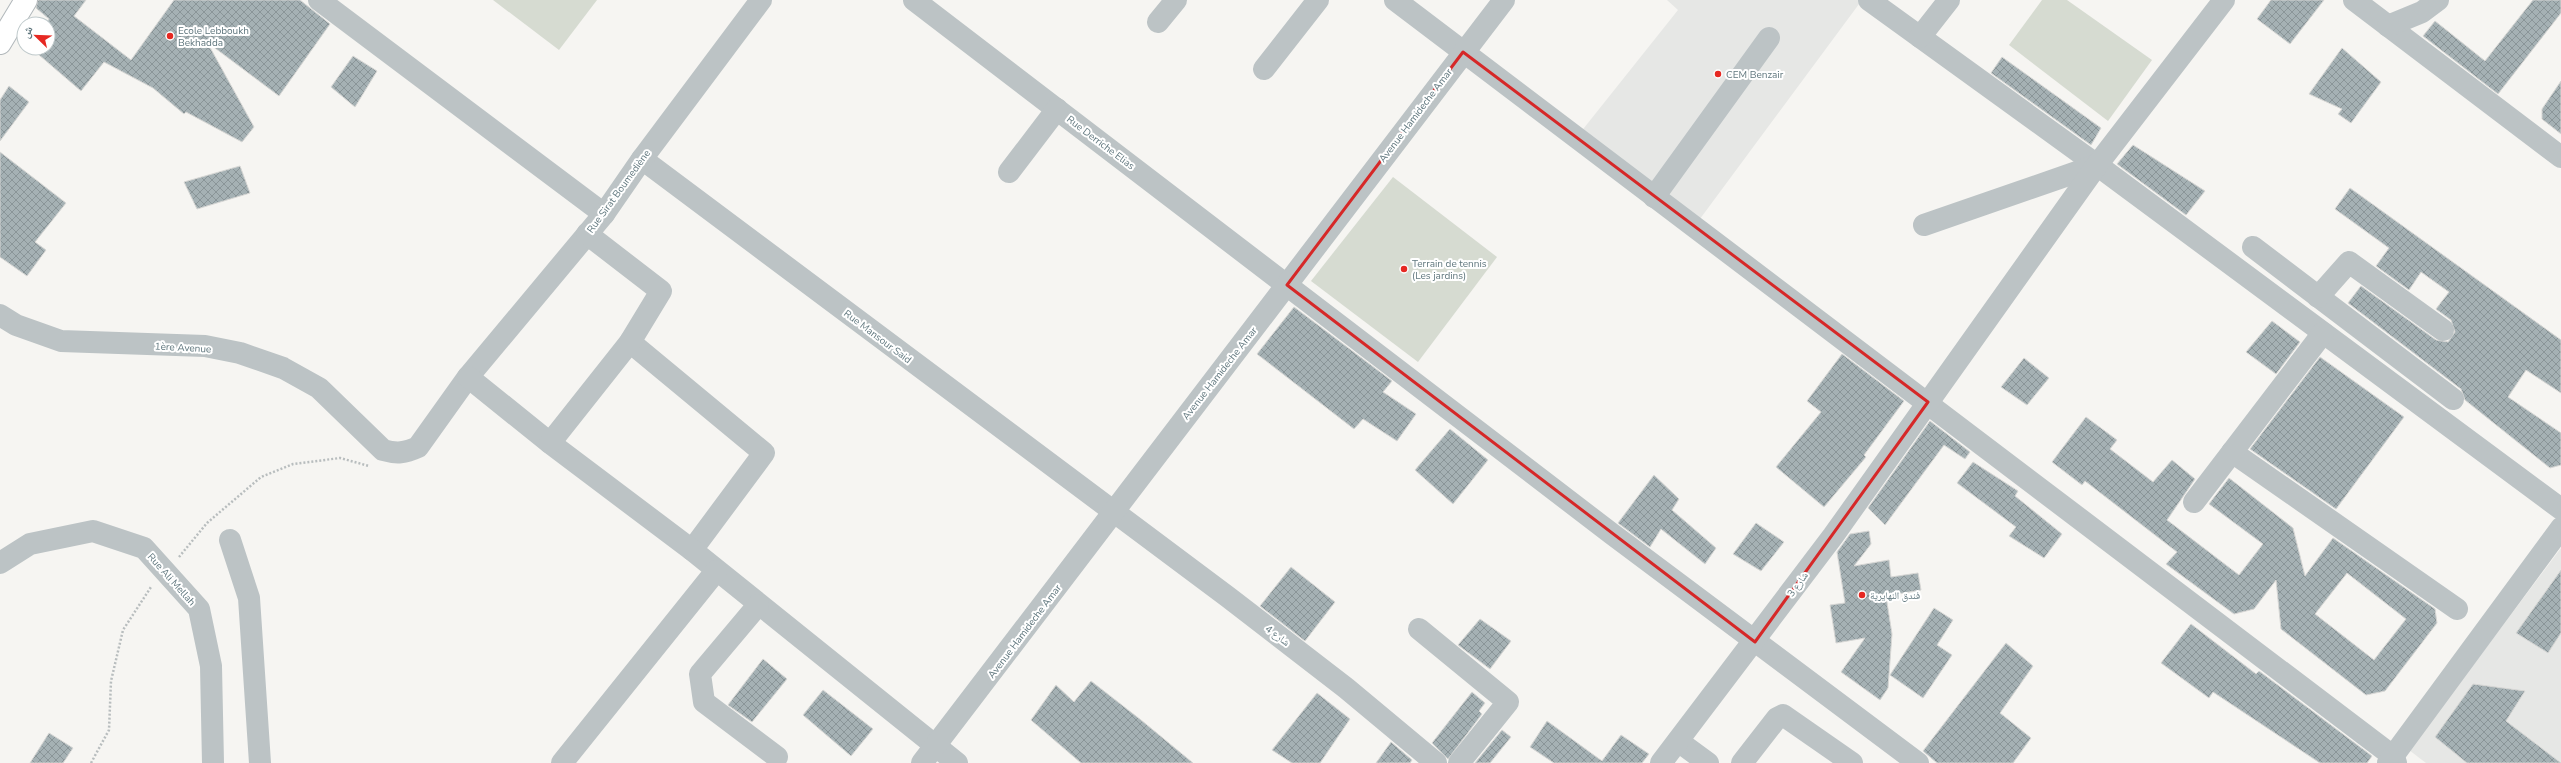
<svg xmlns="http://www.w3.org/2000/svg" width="2561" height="763" font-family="'Nunito Sans','Noto Naskh Arabic',sans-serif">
<defs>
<pattern id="building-cross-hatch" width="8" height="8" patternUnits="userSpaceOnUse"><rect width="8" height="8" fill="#a5b1b4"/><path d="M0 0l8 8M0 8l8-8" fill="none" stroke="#8a9598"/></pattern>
</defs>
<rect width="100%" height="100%" fill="#f6f5f2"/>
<!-- built -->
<g fill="#e6e7e5">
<path d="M1667,0H1862L1694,227L1576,138L1678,10Z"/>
<path d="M2561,548V763H2426L2409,750Z"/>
</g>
<!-- pitch -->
<g fill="#d6dbd1">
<path d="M493,0H597L559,50Z"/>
<path d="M2042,0H2067L2152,60L2108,121L2009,45Z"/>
<path d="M1393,177L1497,257L1418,362L1311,281Z"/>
</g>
<!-- building -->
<g fill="url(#building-cross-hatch)" stroke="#d7d7d5" fill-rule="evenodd">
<path d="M38,0H86L74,16L131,60L174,0H300L330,24L279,96L207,42L254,127L242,142L186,112L184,114L153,88L104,62L81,91L31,48H48V24H46L49,19L36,8Z"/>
<path d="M2271,0H2324L2290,44L2257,19Z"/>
<path d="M2533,0H2561V13L2498,94L2423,36L2435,21L2485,61Z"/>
<path d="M2342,48L2381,82L2351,123L2338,114L2342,109L2309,94Z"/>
<path d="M353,56L377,71L355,107L331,87Z"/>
<path d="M2002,57L2101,128L2091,145L1991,73Z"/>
<path d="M2561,81V134L2542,119V109Z"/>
<path d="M9,86L29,102L0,141V100Z"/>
<path d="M2133,145L2205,191L2186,215L2117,164Z"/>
<path d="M0,152L66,203L35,242L46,250L27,276L0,257Z"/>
<path d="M240,166L250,193L197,209L184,182Z"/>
<path d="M2350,188L2561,340V393L2526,370L2508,397L2561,433V465L2550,468L2465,400L2461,389L2348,303L2361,286L2436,340L2448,342L2455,332L2451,320L2436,309L2449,292L2421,272L2409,290L2376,266L2389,248L2335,209Z"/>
<path d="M1294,307L1392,381L1383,392L1416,414L1397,441L1363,419L1354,429L1257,354Z"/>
<path d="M2272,321L2300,342L2276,374L2246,352Z"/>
<path d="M1842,354L1904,401L1864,455L1866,457L1824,507L1776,467L1821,412L1807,401Z"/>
<path d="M2320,357L2404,417L2336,509L2250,449Z"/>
<path d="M2024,358L2049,378L2027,405L2001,387Z"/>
<path d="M2086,417L2117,440L2110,449L2153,482L2172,460L2195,479L2167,520L2239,575L2263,544L2209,504L2229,478L2293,528L2305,576L2333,538L2435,609L2437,623L2385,691L2366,695L2281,629L2276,580L2254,609L2234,614L2166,564L2177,552L2085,481L2082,485L2052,462ZM2347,573L2406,619L2374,660L2315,614Z"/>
<path d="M1930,421L1970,452L1965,459L1944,445L1885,525L1868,508Z"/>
<path d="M1450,429L1488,460L1453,504L1415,470Z"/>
<path d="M1973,462L2018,491L2015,496L2062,534L2044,558L2009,536L2016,527L1957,483Z"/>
<path d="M1654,475L1679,499L1672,510L1716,548L1705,564L1661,529L1650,547L1618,523Z"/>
<path d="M1756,523L1784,542L1761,571L1733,554Z"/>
<path d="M1869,531L1871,544L1854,566L1889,560L1891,577L1918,573L1921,590L1886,596L1892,634L1888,688L1880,700L1841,672L1865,638L1836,643L1830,605L1845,603L1837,552L1850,534Z"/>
<path d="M1291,567L1335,602L1305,641L1260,606Z"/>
<path d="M2561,570V633L2548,653L2516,633Z"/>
<path d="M1934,608L1953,620L1937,645L1952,655L1923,698L1890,675Z"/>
<path d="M1480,619L1511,641L1490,669L1458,645Z"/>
<path d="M2191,624L2256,674L2259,671L2372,756L2367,763H2320L2213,692L2209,698L2161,663Z"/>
<path d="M2006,643L2033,666L2000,713L2031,738L2013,763H1937L1923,751Z"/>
<path d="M763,659L787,679L752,722L728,705Z"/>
<path d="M1091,681L1141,720L1193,763H1081L1031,720L1056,685L1074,702Z"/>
<path d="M2473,684L2525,691L2506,721L2561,763H2467L2435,737Z"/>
<path d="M823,690L873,729L851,756L803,715Z"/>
<path d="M1472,692L1485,703L1479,711L1482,714L1448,759L1432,743Z"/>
<path d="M1317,693L1350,719L1320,763H1292L1272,750Z"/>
<path d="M1547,721L1602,761L1621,735L1649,754L1642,763H1554L1530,747Z"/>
<path d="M1502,730L1511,737L1490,763H1475Z"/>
<path d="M49,733L73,748L63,763H30Z"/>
<path d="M1391,742L1412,760L1410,763H1376Z"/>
</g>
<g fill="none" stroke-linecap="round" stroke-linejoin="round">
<!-- major casing -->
<g stroke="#b2b8bb" stroke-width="24">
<path id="major" d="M0,43L26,0"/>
</g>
<!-- path -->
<g stroke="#b8bdbe" stroke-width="2.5" stroke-dasharray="2 2" stroke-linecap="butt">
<path d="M179,557L207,523L261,477L293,464L340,458L369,466"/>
<path d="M91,763L109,730L111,681L123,630L151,587"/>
</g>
<!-- minor -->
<g stroke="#bcc3c5" stroke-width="22">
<path d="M319,0L604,214"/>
<path d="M914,0L1612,534L1918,763"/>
<path d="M1395,0L2394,757L2396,763"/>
<path d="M1869,0L2097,165L2561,509"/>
<path d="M2354,0L2561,157"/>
<path d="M1158,22L1176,0"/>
<path d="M2388,26L2422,12L2438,0"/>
<path d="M1920,37L1949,0"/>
<path d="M1264,69L1318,0"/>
<path d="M642,159L1228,597L1346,688L1436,763"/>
<path d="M1009,172L1057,109"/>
<path d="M1654,197L1769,38"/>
<path d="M1924,225L2097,165"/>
<path d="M2253,247L2453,399"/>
<path d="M2318,297L2349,262L2443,330"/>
<path d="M0,315L16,325L61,341L205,346L240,353L283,368L319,388L383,450C397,454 405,453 418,447L468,377L604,214L642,159L761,0"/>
<path d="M630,342L764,453L692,550"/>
<path d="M468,377L550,443L692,550L957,763"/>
<path d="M550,443L630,342L661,291L587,234"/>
<path d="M2232,452L2457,609"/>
<path d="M2194,502L2323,333"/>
<path d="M230,540L249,598L260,763"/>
<path d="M0,563L30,544L93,531L144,548L199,609L211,666L213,763"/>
<path d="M758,605L700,674L704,702L777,757"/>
<path d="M1419,629L1508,702L1459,763"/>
<path d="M1678,741L1708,763"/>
<path d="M562,763L716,571"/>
<path d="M922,763L1504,0"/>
<path d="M1661,763L1833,536L2097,165L2224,0"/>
<path d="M1742,763L1777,718L1783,715L1852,763"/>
<path d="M2388,763L2561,528"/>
</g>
<!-- major -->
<use href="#major" stroke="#fff" stroke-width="22"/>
</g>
<!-- marked area -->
<path fill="none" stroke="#d62828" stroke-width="3" stroke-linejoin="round" d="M1463,52L1928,402L1755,642L1287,285Z"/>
<!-- markers -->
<g fill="#e62822" stroke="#fff" stroke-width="1.5">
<circle cx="170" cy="36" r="4"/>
<circle cx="1718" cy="74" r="4"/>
<circle cx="1404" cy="269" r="4"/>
<circle cx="1862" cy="595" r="4"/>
</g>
<g text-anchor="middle" stroke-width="4" stroke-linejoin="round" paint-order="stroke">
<!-- poi labels -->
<g font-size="10" fill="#60777e" stroke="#fff" text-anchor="start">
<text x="178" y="34">Ecole Lebboukh<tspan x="178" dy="12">Bekhadda</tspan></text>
<text x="1726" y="78">CEM Benzair</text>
<text x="1412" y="267">Terrain de tennis<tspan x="1412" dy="12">(Les jardins)</tspan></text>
<text x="1870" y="599">فندق النهايرية</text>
</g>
<!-- street labels -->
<g font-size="10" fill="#60777e" stroke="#fff">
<text transform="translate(1415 115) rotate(-53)" y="4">Avenue Hamideche Amar</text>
<text transform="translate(1101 142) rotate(37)" y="4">Rue Derriche Elias</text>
<text transform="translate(618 191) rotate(-54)" y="4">Rue Sirat Boumediène</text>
<text transform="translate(878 336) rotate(37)" y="4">Rue Mansour Said</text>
<text transform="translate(183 347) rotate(3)" y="4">1ère Avenue</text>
<text transform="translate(1219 373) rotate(-52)" y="4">Avenue Hamideche Amar</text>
<text transform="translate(172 579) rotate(48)" y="4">Rue Ali Mellah</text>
<text transform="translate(1797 584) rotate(-54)" y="4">شارع 3</text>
<text transform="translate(1024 631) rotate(-53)" y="4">Avenue Hamideche Amar</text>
<text transform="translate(1278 635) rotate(37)" y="4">شارع 4</text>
</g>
</g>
<!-- north arrow -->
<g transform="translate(36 36) rotate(293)"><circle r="19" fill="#ffffff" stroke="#bfc9cb"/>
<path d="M0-3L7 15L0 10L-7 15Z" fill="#e62822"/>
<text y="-6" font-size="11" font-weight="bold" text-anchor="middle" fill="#60777e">ش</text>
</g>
</svg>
